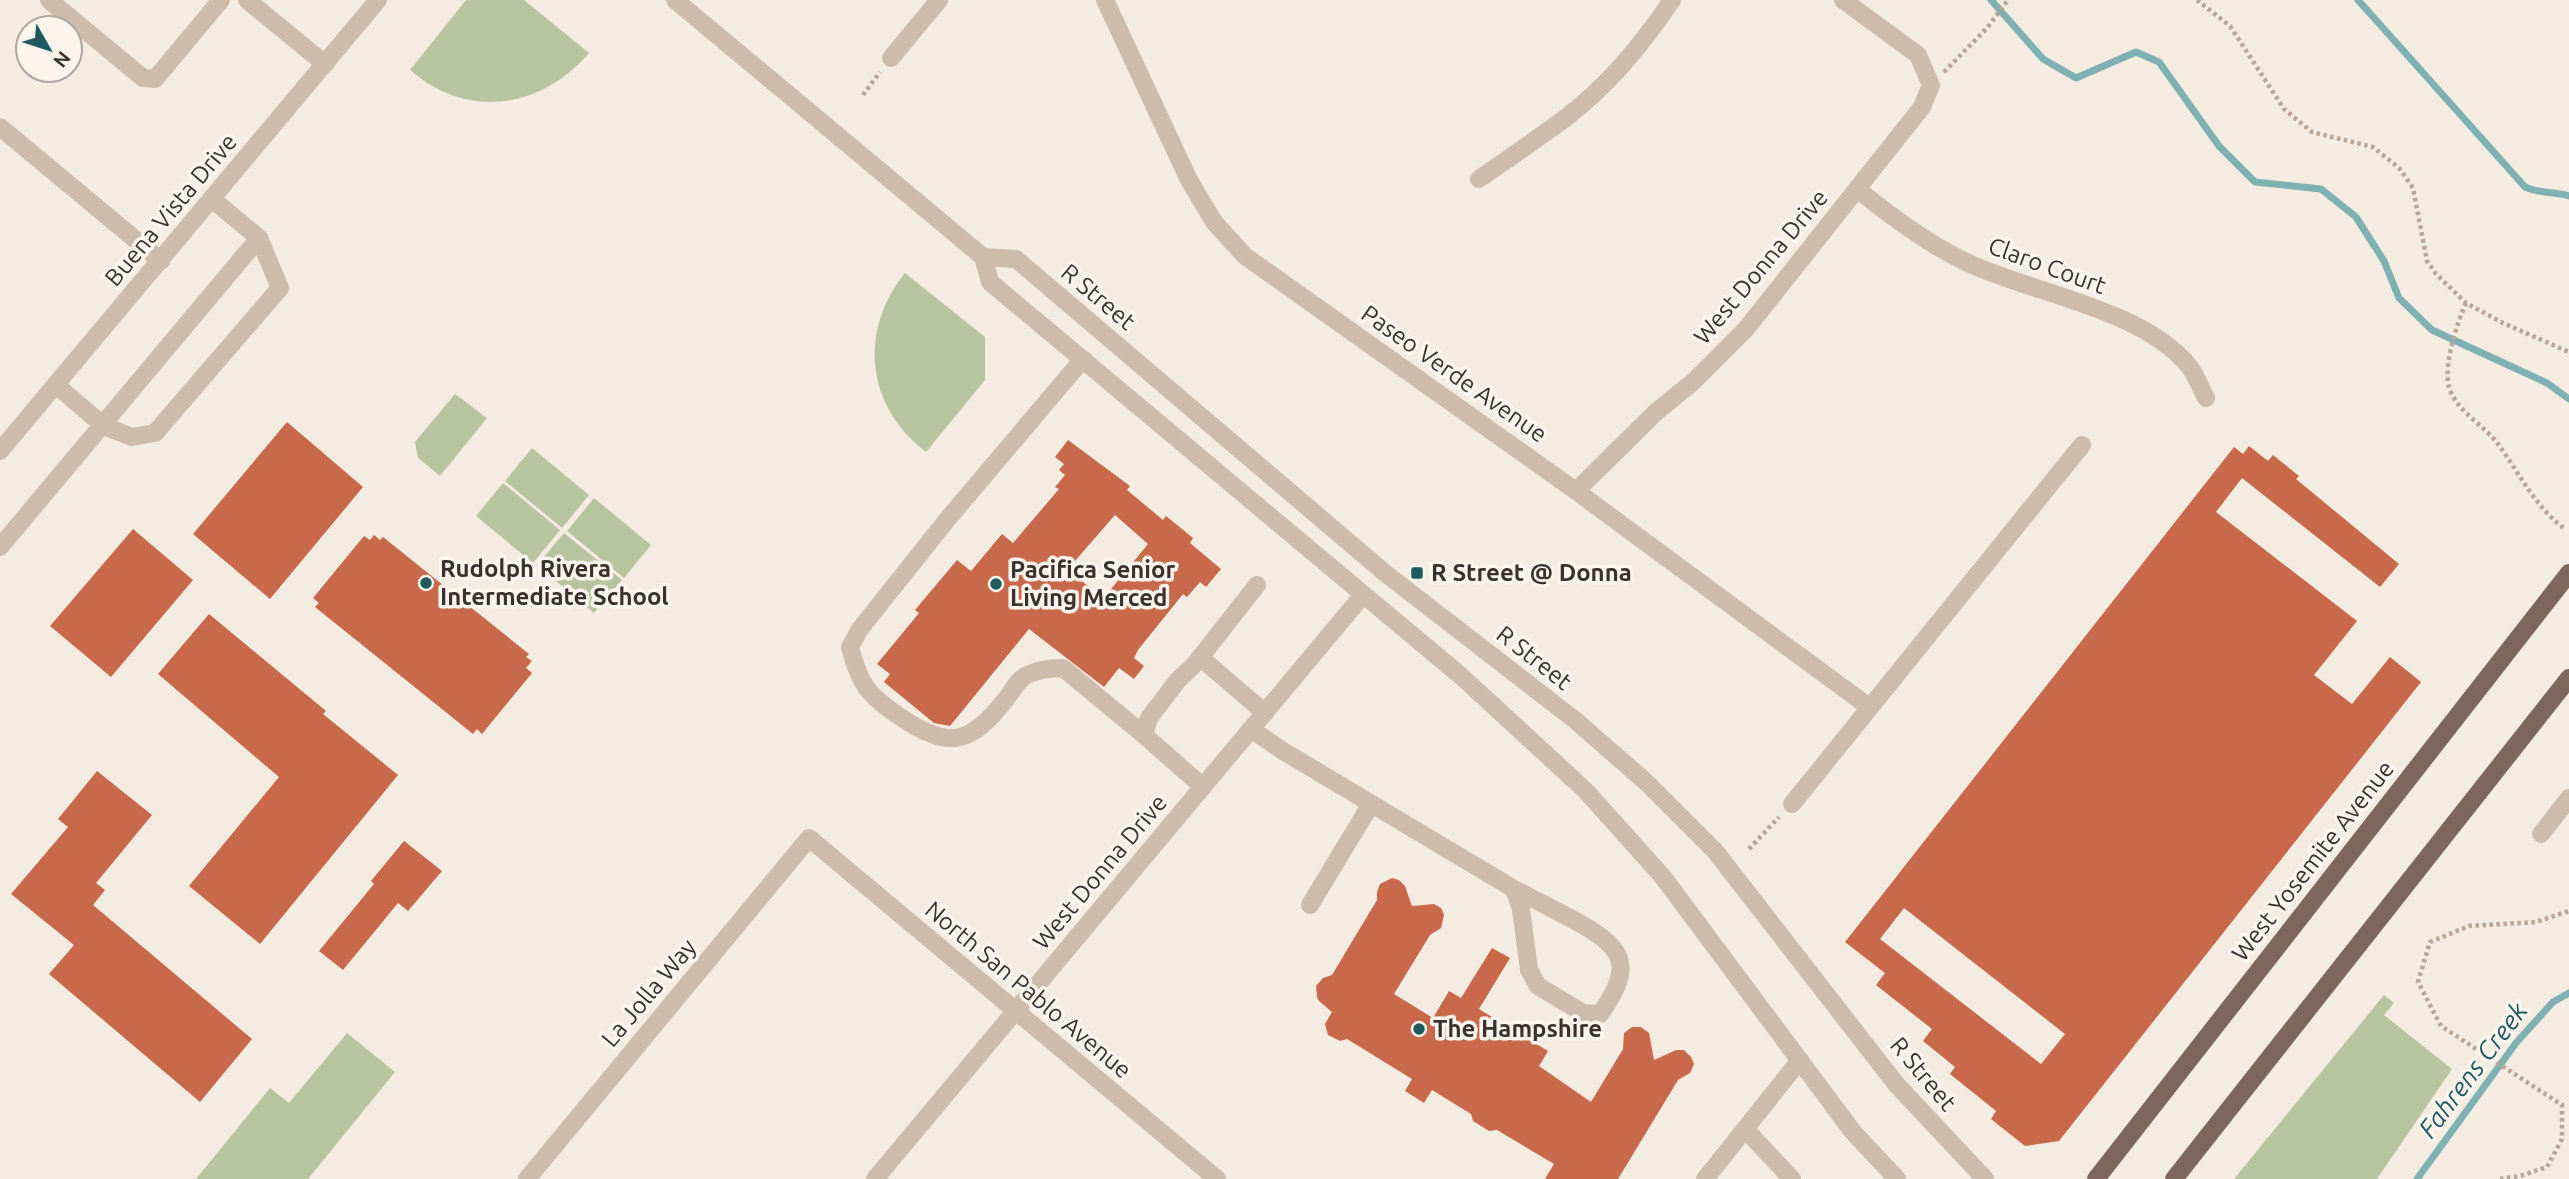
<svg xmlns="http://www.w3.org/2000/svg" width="2569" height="1179" font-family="Ubuntu,sans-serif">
<rect width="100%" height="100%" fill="#f4ebe1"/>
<!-- green -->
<g fill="#b8c4a0">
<path d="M466,0H524L589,53C541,109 467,120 410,70Z"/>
<path d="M905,273L985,337V380L926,452C866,407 858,331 905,273Z"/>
<path d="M455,394L487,418L440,476L418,458L415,442Z"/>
<path d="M532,448L589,495L562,528L505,481Z"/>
<path d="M503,483L560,530L533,563L476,516Z"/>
<path d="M594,498L651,545L624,578L567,531Z"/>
<path d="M564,533L622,580L594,613L537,565Z"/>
<path d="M2384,995L2394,1003L2384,1015L2452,1069L2377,1179H2234Z"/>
<path d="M347,1033L395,1072L308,1179H196L270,1088L289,1103Z"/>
</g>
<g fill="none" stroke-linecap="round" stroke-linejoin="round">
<!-- stream -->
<g stroke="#7fb0b2" stroke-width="7">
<path d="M1991,0L2043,59L2076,78L2136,52L2159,62L2219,146L2255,182L2321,189L2356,217L2384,261L2399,298L2432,330L2547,383L2569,399"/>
<path d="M2358,0L2525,187C2540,194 2553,191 2569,196"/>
<path d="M2417,1179L2516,1043L2553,1002L2569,993"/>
</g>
</g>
<!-- building -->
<g fill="#c8694b" fill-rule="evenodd">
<path d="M287,422L363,487L270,599L193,534Z"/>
<path d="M1068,440L1130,486L1127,490L1163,520L1166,516L1193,538L1190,543L1221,569L1206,587L1200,582L1187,597L1183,594L1138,650L1134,658L1144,666L1134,679L1119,668L1104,687L1029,629L950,726L934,723L884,682L890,674L877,664L919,613L915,610L957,560L971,571L1002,534L1013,543L1059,489L1055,487L1065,475L1059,470L1064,464L1055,457ZM1115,515L1148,544L1103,599L1068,569Z"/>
<path d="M2249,446L2268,461L2273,455L2299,476L2296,479L2399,564L2380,587L2242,478L2216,512L2357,621L2314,675L2352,704L2390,657L2421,682L2059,1141L2025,1146L1991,1119L1996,1111L1950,1074L1955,1067L1923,1041L1932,1029L1876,985L1885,973L1845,942L2234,447L2243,454ZM1904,908L2065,1034L2041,1064L1880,939Z"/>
<path d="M133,529L193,580L111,677L50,626Z"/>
<path d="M374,535L380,540L383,537L529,654L526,657L532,661L526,668L532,673L482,734L477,729L473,734L315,607L319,603L313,598L364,536L370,540Z"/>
<path d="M209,614L326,711L323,714L398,775L260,944L189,886L279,777L158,674Z"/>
<path d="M97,771L152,815L96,883L105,890L93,905L252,1039L200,1102L49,974L74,945L11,894L68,827L58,819Z"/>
<path d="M404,841L442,871L408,911L398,903L343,970L319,951L374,884L371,881Z"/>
<path d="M1392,878L1399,880L1405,886L1412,906L1434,904L1441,908L1444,915L1441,928L1430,935L1394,994L1433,1018L1449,991L1461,998L1492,948L1510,958L1479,1009L1548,1051L1539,1066L1591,1102L1623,1049L1624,1033L1632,1027H1641L1649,1033L1654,1060L1676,1050H1684L1691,1057L1694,1064L1690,1073L1678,1080L1618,1179H1545L1554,1164L1497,1130L1489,1131L1473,1121L1471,1114L1432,1090L1424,1103L1405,1091L1412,1079L1347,1039L1340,1041L1328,1035L1325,1024L1332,1012L1319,1001L1317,997L1316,986L1323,978L1332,975L1377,900V892L1380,884Z"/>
</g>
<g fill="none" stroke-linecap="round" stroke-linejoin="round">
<!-- path -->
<g stroke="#b9a596" stroke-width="4.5" stroke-dasharray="3.5 3.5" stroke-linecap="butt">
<path d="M2197,0L2230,26L2284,109L2312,132L2373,147L2399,168L2413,188L2427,261L2436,274L2466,303L2503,323L2569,352"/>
<path d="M1944,72L1987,28L2008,0"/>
<path d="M863,95L880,72"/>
<path d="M2466,303C2457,323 2443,366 2449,387C2456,411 2484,425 2498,444C2520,474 2535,507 2565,529"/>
<path d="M1749,849L1779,817"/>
<path d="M2500,1179L2520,1176L2547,1167L2562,1139V1105L2441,1026L2418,982L2430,942L2469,926L2536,922L2569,911"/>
</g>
<!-- minor -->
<g stroke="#cdbbac" stroke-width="18">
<path d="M49,0L143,78L155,79L221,0"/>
<path d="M247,0L325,64"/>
<path d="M675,0L983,257L990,282L1461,676L1586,791L1663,877L1853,1132L1897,1179"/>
<path d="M1105,0L1189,180L1214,222L1245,256L1576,491L1869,707"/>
<path d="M891,58L939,0"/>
<path d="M0,127L161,261"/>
<path d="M1479,179C1509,158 1539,138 1568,116C1608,85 1644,42 1672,0"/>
<path d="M1857,189C1892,217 1928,244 1968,263C2032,293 2142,309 2188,365C2196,374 2200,387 2206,398"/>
<path d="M983,257L1016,259L1385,573L1575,720L1646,782L1715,851L1896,1084L1985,1179"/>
<path d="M1083,359L946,521L860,629L850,647C860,686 869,696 902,718C949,750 971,744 1006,699C1012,692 1018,679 1027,675C1039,669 1050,668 1063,668L1144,735"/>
<path d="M56,385L104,426L132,437L155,433L280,288L259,238"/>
<path d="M0,451L378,0"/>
<path d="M1576,491L1655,413L1694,381L1746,329L1922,107L1931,85L1918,55L1843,0"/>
<path d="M0,547L259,238L212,199"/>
<path d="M1201,658L1265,713"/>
<path d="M1251,729L1283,751L1514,889L1521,909L1529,970L1538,986L1583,1013L1600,1014C1637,963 1622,946 1572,919C1553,909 1533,899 1514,889"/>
<path d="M1203,787L1144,735L1149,718L1178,680L1195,664L1257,585"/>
<path d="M1792,804L2082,445"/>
<path d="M2541,834L2569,798"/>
<path d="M1310,905L1371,804"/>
<path d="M1745,1129L1792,1179"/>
<path d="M527,1179L809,838L1217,1179"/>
<path d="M875,1179L1363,595"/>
<path d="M1705,1179L1800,1060"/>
</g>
<!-- major -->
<g stroke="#7d675c" stroke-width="18">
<path d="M2096,1179L2569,573"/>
<path d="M2174,1179L2569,678"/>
</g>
</g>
<!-- markers -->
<g fill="#1f5a5e" stroke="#fbf5ee" stroke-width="2.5">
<rect x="1410" y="566" width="14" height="14" rx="3.5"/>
<circle cx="426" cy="583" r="7"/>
<circle cx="996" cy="584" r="7"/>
<circle cx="1419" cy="1029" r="7"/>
</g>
<g text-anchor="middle" stroke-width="7" stroke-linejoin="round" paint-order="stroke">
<!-- street labels -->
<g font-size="24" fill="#3b302b" stroke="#fbf5ee">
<text transform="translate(171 210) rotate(-50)" y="8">Buena Vista Drive</text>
<text transform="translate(2047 266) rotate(20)" y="8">Claro Court</text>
<text transform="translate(1761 267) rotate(-50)" y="8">West Donna Drive</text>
<text transform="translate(1098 297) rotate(40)" y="8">R Street</text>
<text transform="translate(1454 374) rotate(35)" y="8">Paseo Verde Avenue</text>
<text transform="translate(1534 658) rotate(38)" y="8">R Street</text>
<text transform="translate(2313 861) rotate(-52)" y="8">West Yosemite Avenue</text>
<text transform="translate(1100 872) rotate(-50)" y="8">West Donna Drive</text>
<text transform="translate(1028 990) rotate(40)" y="8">North San Pablo Avenue</text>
<text transform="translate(649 993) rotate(-50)" y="8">La Jolla Way</text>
<text transform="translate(1923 1074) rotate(50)" y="8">R Street</text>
</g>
<!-- poi labels -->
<g font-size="24" font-weight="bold" fill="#3b302b" stroke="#fbf5ee" text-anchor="start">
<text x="440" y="577">Rudolph Rivera<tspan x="440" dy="28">Intermediate School</tspan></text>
<text x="1010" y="578">Pacifica Senior<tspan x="1010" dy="28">Living Merced</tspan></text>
<text x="1431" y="581">R Street @ Donna</text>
<text x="1433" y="1037">The Hampshire</text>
</g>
<!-- water labels -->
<g font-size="26" font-style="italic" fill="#1f5a5e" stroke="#fbf5ee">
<text transform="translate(2473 1070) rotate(-53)" y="9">Fahrens Creek</text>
</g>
</g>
<!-- north arrow -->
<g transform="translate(49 49) rotate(129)"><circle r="33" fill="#fbf5ee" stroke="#aea6a0" stroke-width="2"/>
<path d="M0-5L12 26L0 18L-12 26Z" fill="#1f5a5e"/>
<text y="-10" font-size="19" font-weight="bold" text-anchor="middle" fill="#3b302b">N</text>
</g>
</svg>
